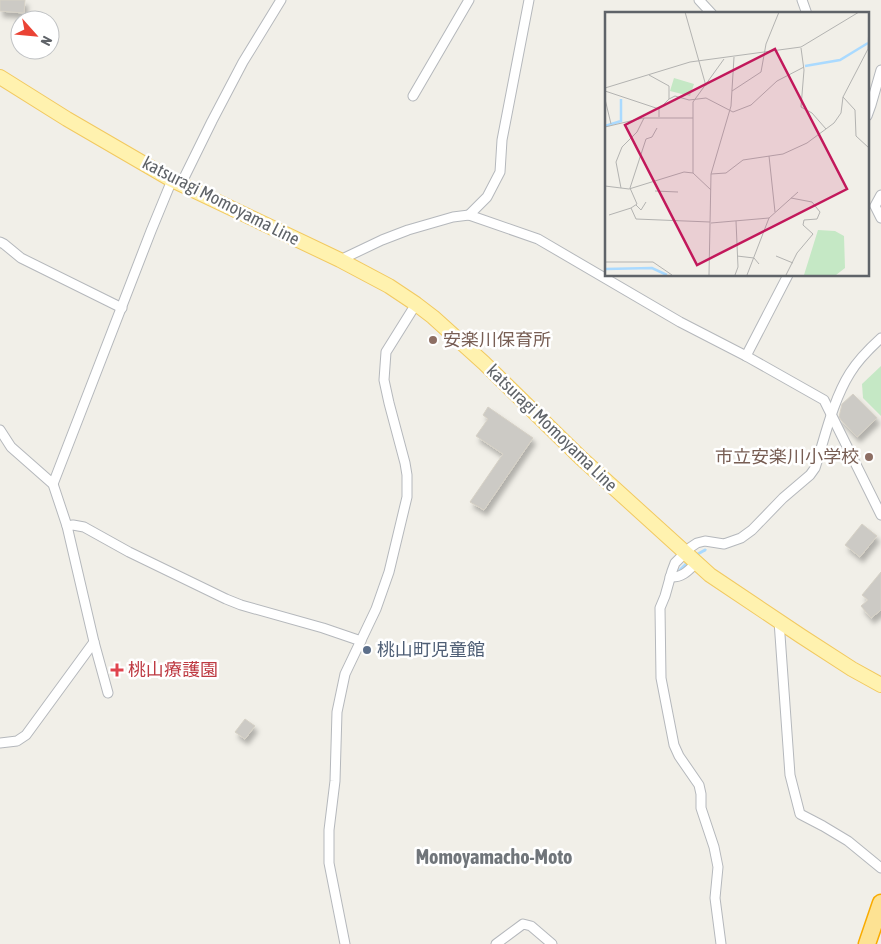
<svg xmlns="http://www.w3.org/2000/svg" width="881" height="944" font-family="'Asap Condensed','Noto Sans JP',sans-serif">
<defs>
<filter id="shadow"><feDropShadow dx="3" dy="5.5" stdDeviation="2.5" flood-color="#0004"/></filter>
</defs>
<rect width="100%" height="100%" fill="#f1efe8"/>
<!-- green -->
<path fill="#c5e8c5" d="M881,366V416L863,398L862,384Z"/>
<g fill="none" stroke-linecap="round" stroke-linejoin="round">
<!-- stream -->
<g stroke="#aadaff" stroke-width="3">
<path d="M696,555L705,550"/>
<path d="M680,570L687,563"/>
</g>
</g>
<!-- building -->
<g fill="#cccac5" stroke="#d6d1c6" filter="url(#shadow)">
<path d="M0,0H25L24,13L0,11Z"/>
<path d="M853,394L877,418L857,437L841,420L839,417L842,404Z"/>
<path d="M488,407L533,438L484,510L470,502L503,454L476,436L488,419L483,415Z"/>
<path d="M862,524L877,536L860,557L845,545Z"/>
<path d="M881,572V610L871,618L861,606L868,600L862,595Z"/>
<path d="M245,719L255,726L245,739L235,732Z"/>
</g>
<g fill="none" stroke-linecap="round" stroke-linejoin="round">
<!-- street casing -->
<g stroke="#b5b8bc" stroke-width="11">
<g id="street">
<path d="M699,0L712,14"/>
<path d="M802,0L807,14"/>
<path d="M413,96L469,0"/>
<path d="M867,116L871,105L881,70"/>
<path d="M181,184L212,121L243,62L281,0"/>
<path d="M881,195L875,206L881,218"/>
<path d="M469,215L487,197L500,172L502,140L529,0"/>
<path d="M0,242L4,244L21,258L122,308"/>
<path d="M340,260L382,240L408,230L453,217L469,215L538,239L680,322L746,356L824,400L881,515"/>
<path d="M746,356L788,275"/>
<path d="M0,430L11,447L53,484L67,526L94,642L108,693"/>
<path d="M53,484L151,231L172,180"/>
<path d="M67,526L73,525L84,527L129,552L226,599L241,605L323,628L361,641"/>
<path d="M670,577C682,578 688,571 696,563"/>
<path d="M779,621L790,775L800,814L823,826L848,841L881,868"/>
<path d="M0,743L17,741L26,735L94,642"/>
<path d="M345,944L329,863V830L335,781L337,712L345,674L376,609L389,572L407,497V475L405,463L389,403L384,380L386,352L416,304"/>
<path d="M496,944L523,924L531,926L552,944"/>
<path d="M721,944L715,898L718,867L714,847L701,808V794L699,785L679,756L674,745L661,678L660,608L665,596L672,571L675,563L691,547L697,543L705,541L724,544L741,538L752,530L783,498L810,475L815,468C825,437 833,400 850,373C858,360 870,348 881,338"/>
</g>
</g>
<!-- primary casing -->
<g stroke="#f2c960" stroke-width="16">
<path id="primary" d="M0,77L67,119L172,180L340,260L389,286L416,304L433,317L484,363L581,458L710,575L801,636L852,669L881,685"/>
</g>
<!-- highway casing -->
<g stroke="#f9ab00" stroke-width="19">
<path id="highway" d="M867,944L881,903"/>
</g>
<!-- street -->
<use href="#street" stroke="#fff" stroke-width="9"/>
<!-- primary -->
<use href="#primary" stroke="#fff2af" stroke-width="14"/>
<!-- highway -->
<use href="#highway" stroke="#fde293" stroke-width="16"/>
</g>
<!-- markers -->
<g fill="#8d6e63" stroke="#fff" stroke-width="2">
<circle cx="433" cy="340" r="5"/>
<circle cx="869" cy="457" r="5"/>
</g>
<circle fill="#5c6f8a" stroke="#fff" stroke-width="2" cx="367" cy="650" r="5"/>
<path fill="#e0444e" stroke="#fff" stroke-width="2" d="M114.5 662.5h5v5h5v5h-5v5h-5v-5h-5v-5h5z"/>
<g text-anchor="middle" stroke-width="5" stroke-linejoin="round" paint-order="stroke">
<!-- street labels -->
<g font-size="18" fill="#5f6368" stroke="#fff">
<text transform="translate(221 201) rotate(27)" y="6">katsuragi Momoyama Line</text>
<text transform="translate(552 428) rotate(44)" y="6">katsuragi Momoyama Line</text>
</g>
<!-- education labels -->
<g font-size="18" fill="#785e54" stroke="#fff" text-anchor="start">
<text x="443" y="346">安楽川保育所</text>
<text x="859" y="463" text-anchor="end">市立安楽川小学校</text>
</g>
<!-- service labels -->
<g font-size="18" fill="#4e5e75" stroke="#fff" text-anchor="start">
<text x="377" y="656">桃山町児童館</text>
</g>
<!-- health labels -->
<g font-size="18" fill="#be3a42" stroke="#fff" text-anchor="start">
<text x="128" y="676">桃山療護園</text>
</g>
<!-- quarter labels -->
<g font-size="20" font-weight="bold" fill="#70757a" stroke="#fff">
<text x="494" y="864">Momoyamacho-Moto</text>
</g>
</g>
<!-- overview -->
<g transform="translate(605 12)">
<rect width="264" height="264" fill="#f1efe8"/>
<path d="M69,66L89,72L85,84L65,79ZM213,218L230,219L239,224L240,256L231,263H199Z" fill="#c5e8c5"/>
<path fill="none" stroke="#aadaff" stroke-width="2.5" d="M200,54L235,48L263,31M0,114L16,109V87M0,257L47,256L62,263"/>
<path fill="none" stroke="#b3b3b1" stroke-width="1" d="M80,0L101,74M196,36L199,58L196,95L207,101L221,117M44,63L64,74V87L70,84L84,88L101,86L128,100L146,93L172,69L199,55M0,76L85,50L196,35L254,0M0,79L54,97M127,79L156,60L161,32L174,0M238,85L250,98L251,124L264,136M0,87L6,112M54,105V97L64,87M0,115L38,106H88M52,116L47,125L41,127L25,176L32,192L26,196L31,207L105,210M164,144L170,200M106,162L121,161L138,148L178,142L202,131L229,111L236,101L238,85L263,37L264,12M0,174L24,177L79,160L88,161M16,176L11,150L17,135L32,120L39,106M106,178L88,161V90L119,47M50,179L73,180M31,193L36,198L41,190M4,203L26,196M106,211L164,206M132,244L149,246L154,252M171,244L188,251M0,250H48L67,263M104,263L106,162L126,94L129,45M130,263L133,255L131,209M142,263L164,206L193,180M181,263L192,241L208,222L198,213L199,208L212,207L215,200L207,190L186,186"/>
<path fill="#c2185b" fill-opacity="0.15" stroke="#c2185b" stroke-width="2.5" d="M170,37L242,177L92,253L20,113Z"/>
<rect width="264" height="264" fill="none" stroke="#5f6368" stroke-width="2.5"/>
</g>
<!-- north arrow -->
<g transform="translate(35 35) rotate(117)"><circle r="24" fill="#ffffff" stroke="#bfc1c3"/>
<path d="M0-4L9 19L0 12L-9 19Z" fill="#ea4335"/>
<text y="-8" font-size="14" font-weight="bold" text-anchor="middle" fill="#5f6368">N</text>
</g>
</svg>
